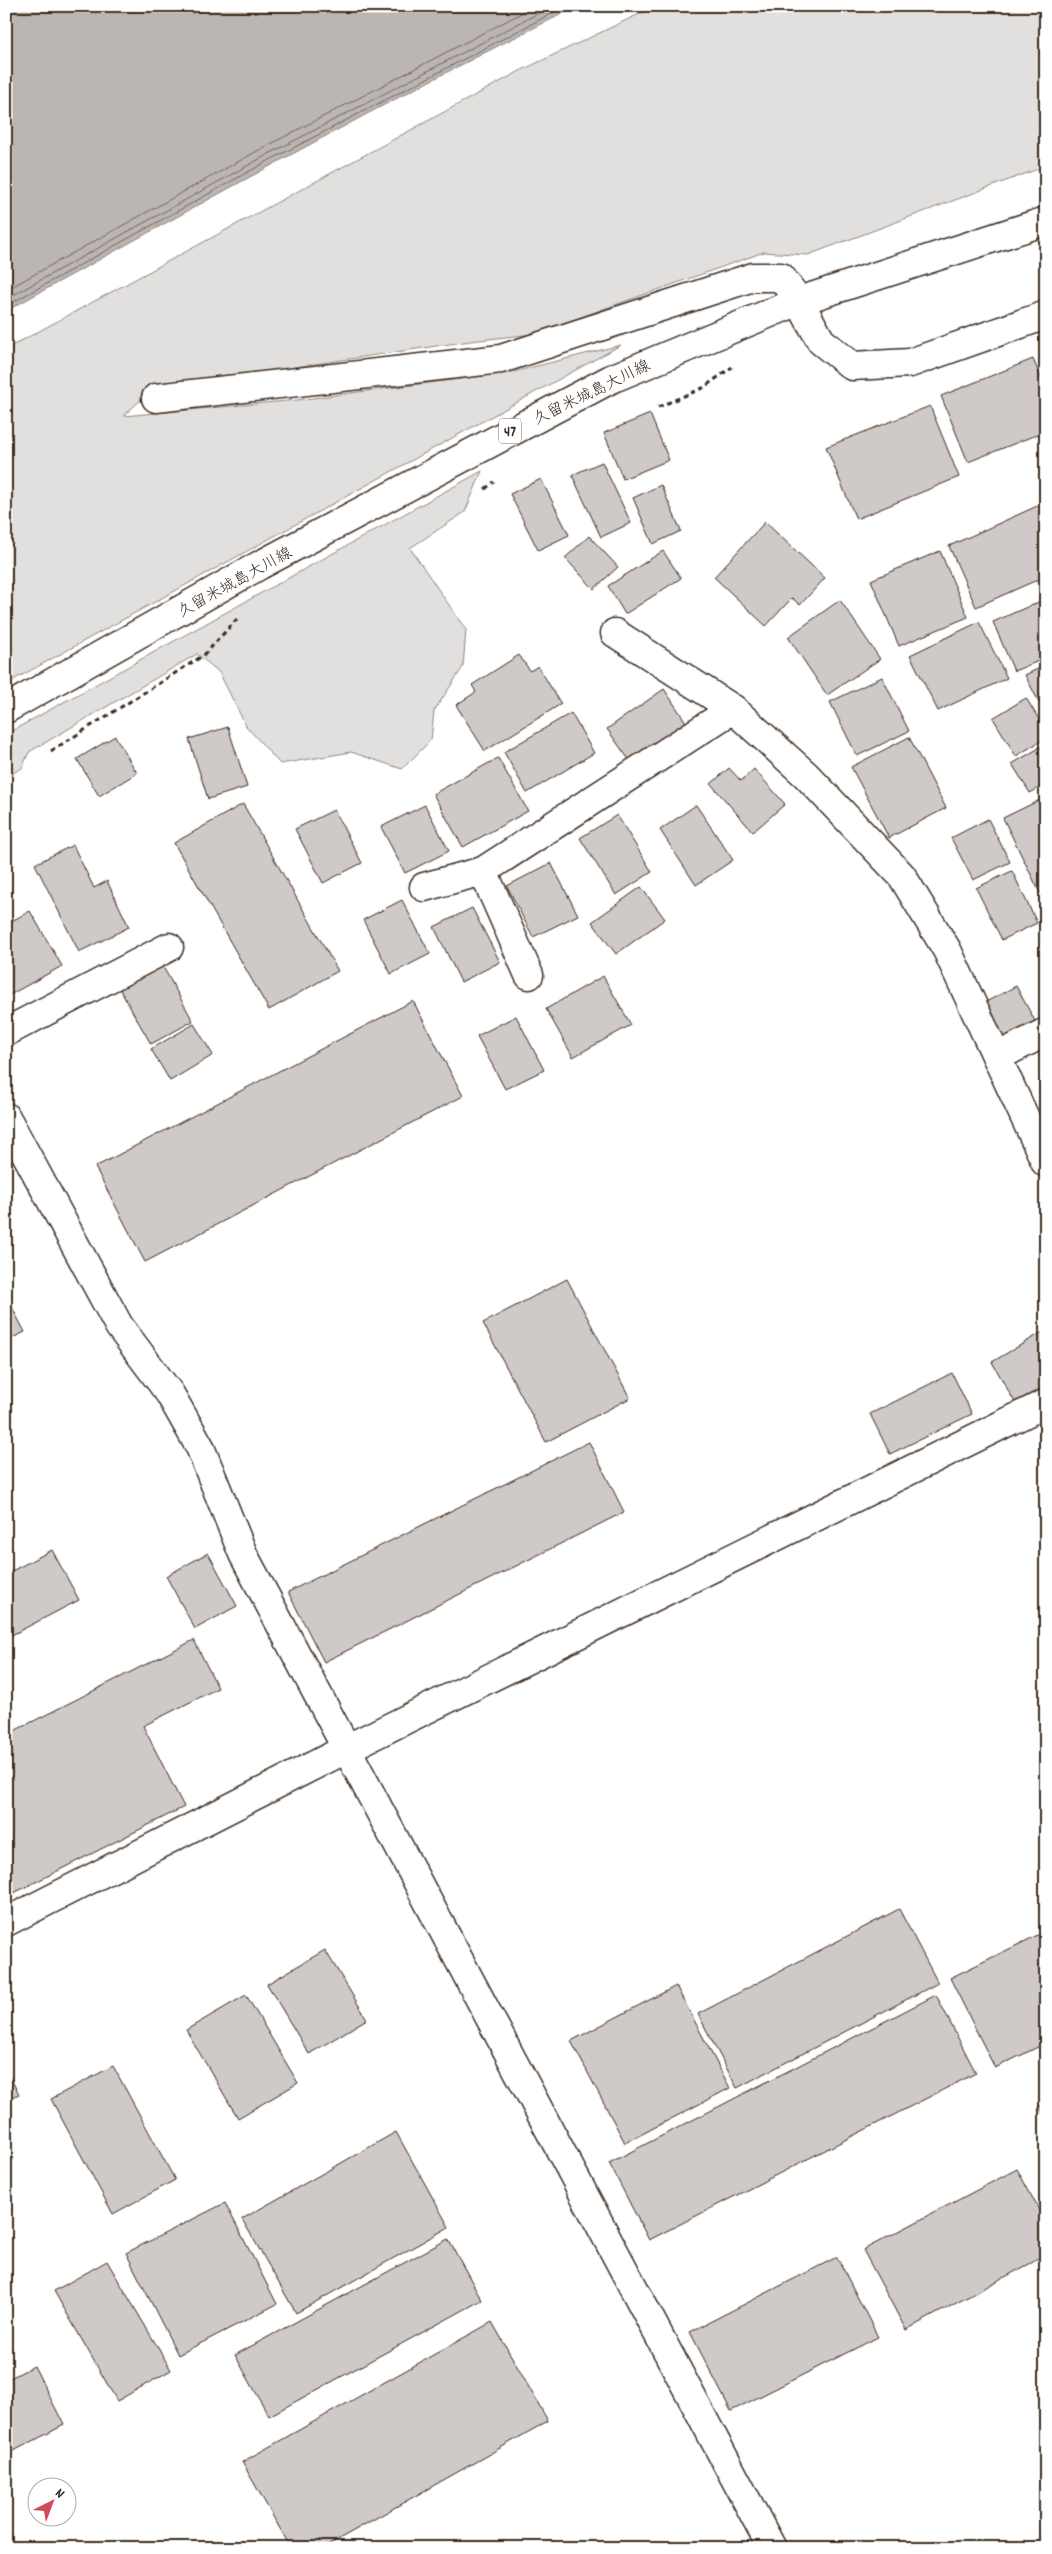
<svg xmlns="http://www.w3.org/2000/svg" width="1052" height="2554" font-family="Dekko,'Klee One',sans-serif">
<rect width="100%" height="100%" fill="#fff"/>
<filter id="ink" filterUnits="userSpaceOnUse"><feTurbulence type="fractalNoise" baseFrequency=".02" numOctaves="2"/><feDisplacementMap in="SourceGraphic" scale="10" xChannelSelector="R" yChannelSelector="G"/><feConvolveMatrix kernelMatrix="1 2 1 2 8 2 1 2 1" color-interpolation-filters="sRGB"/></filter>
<g filter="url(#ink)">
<!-- green -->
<g fill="#e2e0de" stroke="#8e857e">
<path d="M656,6H1046V166L808,255L764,252L533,334L470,341L154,388L123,416L297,400L513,372L621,345L6,684V349L520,71Z"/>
<path d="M482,471L465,512L410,548L466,630L463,667L434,711L431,740L402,769L351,752L280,764L246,726L219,672L197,654L29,752L22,768L6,777V734Z"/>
</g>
<!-- water -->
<path fill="#bcb6b3" stroke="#887e77" d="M6,6H578C384,101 195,207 6,311Z"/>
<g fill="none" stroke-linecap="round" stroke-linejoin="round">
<!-- shore -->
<g stroke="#6f625a" stroke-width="1">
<path d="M6,290L261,149L535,6"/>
<path d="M6,299L265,156L552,6"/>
<path d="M6,306L268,161L566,6"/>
</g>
</g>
<!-- building -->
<g fill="#cfcac7" stroke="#3b2a1e">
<path d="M1033,359L1046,390V431L968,462L941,396Z"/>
<path d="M930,406L959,477L856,519L826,447Z"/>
<path d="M650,414L669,460L623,479L604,433Z"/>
<path d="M602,462L631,523L601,537L572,475Z"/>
<path d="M541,479L569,535L538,550L510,494Z"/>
<path d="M661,485L681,531L653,544L633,498Z"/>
<path d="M1046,502V576L976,607L949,546Z"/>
<path d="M765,522L825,578L800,605L792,598L766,626L714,577Z"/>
<path d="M589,536L618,567L594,589L565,558Z"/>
<path d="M663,551L681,578L625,614L608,586Z"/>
<path d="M940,551L968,617L899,646L871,580Z"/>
<path d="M840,600L880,659L827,695L788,637Z"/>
<path d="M1043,600L1046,605V658L1014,671L993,622Z"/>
<path d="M979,622L1007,678L938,711L910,655Z"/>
<path d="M519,655L530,671L538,666L561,704L485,751L456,705L476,692L472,685Z"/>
<path d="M1046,665V716L1025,675Z"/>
<path d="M882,677L909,731L857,756L830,702Z"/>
<path d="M664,689L686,722L630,761L607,729Z"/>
<path d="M1026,698L1046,731V738L1016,756L993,718Z"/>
<path d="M571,713L594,753L527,793L504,752Z"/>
<path d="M228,727L247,787L208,799L189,739Z"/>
<path d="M115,736L137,773L99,796L77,759Z"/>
<path d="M909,737L946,808L889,838L851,767Z"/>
<path d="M1046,744V784L1030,793L1012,764Z"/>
<path d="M498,758L528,811L463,847L433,794Z"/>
<path d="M729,768L741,781L754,769L785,804L753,832L711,784Z"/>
<path d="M1046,797V891L1040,893L1003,818Z"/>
<path d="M243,804L338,971L269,1010L174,843Z"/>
<path d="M425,805L449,851L405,873L381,827Z"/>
<path d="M696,805L733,860L696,885L660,830Z"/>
<path d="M334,810L362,863L323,883L295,829Z"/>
<path d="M617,815L652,872L616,895L580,838Z"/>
<path d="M988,819L1010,862L973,880L951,838Z"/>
<path d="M73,845L94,888L107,881L129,927L79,952L35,864Z"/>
<path d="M551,863L578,915L533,937L507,886Z"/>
<path d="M1012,871L1037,923L1002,940L976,888Z"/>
<path d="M641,887L665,919L616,954L592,922Z"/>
<path d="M402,900L430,954L391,974L363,920Z"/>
<path d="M472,908L500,962L461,982L434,927Z"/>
<path d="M30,911L62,966L6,997V924Z"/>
<path d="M162,965L193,1021L151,1044L119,988Z"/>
<path d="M603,976L631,1025L573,1057L546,1009Z"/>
<path d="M1016,986L1035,1021L1002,1038L984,1003Z"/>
<path d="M413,1001L463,1096L145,1262L95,1167Z"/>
<path d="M516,1016L544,1070L505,1089L477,1036Z"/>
<path d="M194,1024L213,1055L170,1081L151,1049Z"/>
<path d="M567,1279L630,1398L546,1442L483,1323Z"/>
<path d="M6,1296L25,1332L6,1341Z"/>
<path d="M1046,1330V1389L1017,1406L992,1362Z"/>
<path d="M952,1373L972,1414L890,1454L870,1414Z"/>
<path d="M589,1442L624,1512L324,1662L288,1592Z"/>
<path d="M52,1550L79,1600L6,1638V1574Z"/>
<path d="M208,1553L237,1606L195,1629L166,1576Z"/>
<path d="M194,1640L218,1688L143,1726L184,1807L6,1897V1735Z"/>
<path d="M899,1909L938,1983L737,2088L698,2014Z"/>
<path d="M1046,1931V2043L995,2068L950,1978Z"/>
<path d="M325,1950L367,2019L309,2054L267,1984Z"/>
<path d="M676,1986L730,2088L625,2143L571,2041Z"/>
<path d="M246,1995L298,2083L238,2118L186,2030Z"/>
<path d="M936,1995L976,2073L649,2240L609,2163Z"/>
<path d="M113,2066L175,2180L113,2214L51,2099Z"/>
<path d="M6,2070L19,2094L6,2100Z"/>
<path d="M1046,2103V2120L1039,2106Z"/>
<path d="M396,2132L449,2227L296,2313L242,2219Z"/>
<path d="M1017,2169L1046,2223V2255L906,2330L863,2250Z"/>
<path d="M225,2203L277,2304L178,2355L126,2253Z"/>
<path d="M448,2239L482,2300L269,2416L235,2355Z"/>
<path d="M837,2257L878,2337L731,2411L690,2332Z"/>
<path d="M107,2261L171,2370L117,2401L54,2291Z"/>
<path d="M492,2322L548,2421L323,2548H291L242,2462Z"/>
<path d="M34,2366L64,2425L6,2455V2380Z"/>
</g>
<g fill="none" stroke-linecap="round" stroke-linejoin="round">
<!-- minor casing -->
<g stroke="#3b2a1e" stroke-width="31">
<g id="minor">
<path d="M156,398L501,359L753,277H781L799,301L821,341L852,366L910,363L1046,315"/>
<path d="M615,633L733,709L806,775L902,876L947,950L1046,1163"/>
<path d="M483,871L529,975"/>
<path d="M424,887L483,871L733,709"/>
<path d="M6,1032L169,947"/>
<path d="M997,1057L1046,1032"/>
<path d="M6,1117L119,1326L170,1394L200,1447L243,1554L772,2548"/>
<path d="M6,1922L348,1748L1046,1403"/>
</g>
</g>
<!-- major casing -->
<g stroke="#3b2a1e" stroke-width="31">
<path id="major" d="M6,709L260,565L611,379L799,301L1046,221"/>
</g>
<!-- path -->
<g stroke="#3b2a1e" stroke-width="3" stroke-dasharray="5 4" stroke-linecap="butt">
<path d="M658,407L703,388L732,367"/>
<path d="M485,489L494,482"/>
<path d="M51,751L204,655L237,619"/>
</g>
<!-- minor -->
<use href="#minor" stroke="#fff" stroke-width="28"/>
<!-- major -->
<use href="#major" stroke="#fff" stroke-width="28"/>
</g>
</g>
<g text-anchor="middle" stroke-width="4" stroke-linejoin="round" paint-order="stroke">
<!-- shield labels -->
<rect fill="#fff" stroke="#766a62" stroke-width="1" x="499" y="418.5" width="22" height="25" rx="4"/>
<g font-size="15" font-weight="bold" fill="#3b2a1e">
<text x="510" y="436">47</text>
</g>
<!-- street labels -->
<g font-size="16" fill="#3b2a1e" stroke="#fff">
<text transform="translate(591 391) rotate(-26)" y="6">久留米城島大川線</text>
<text transform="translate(234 581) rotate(-29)" y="6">久留米城島大川線</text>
</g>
</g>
<!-- margin -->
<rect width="1052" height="2554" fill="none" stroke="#fff" stroke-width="25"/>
<rect x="12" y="12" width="1027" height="2529" fill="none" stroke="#3b2a1e" stroke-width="2" filter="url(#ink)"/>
<!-- north arrow -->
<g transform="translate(52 2502) rotate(42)"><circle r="24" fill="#ffffff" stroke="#b1aaa5"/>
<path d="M0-4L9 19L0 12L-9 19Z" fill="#d1495b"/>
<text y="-8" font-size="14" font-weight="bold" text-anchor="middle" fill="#3b2a1e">N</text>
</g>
</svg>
